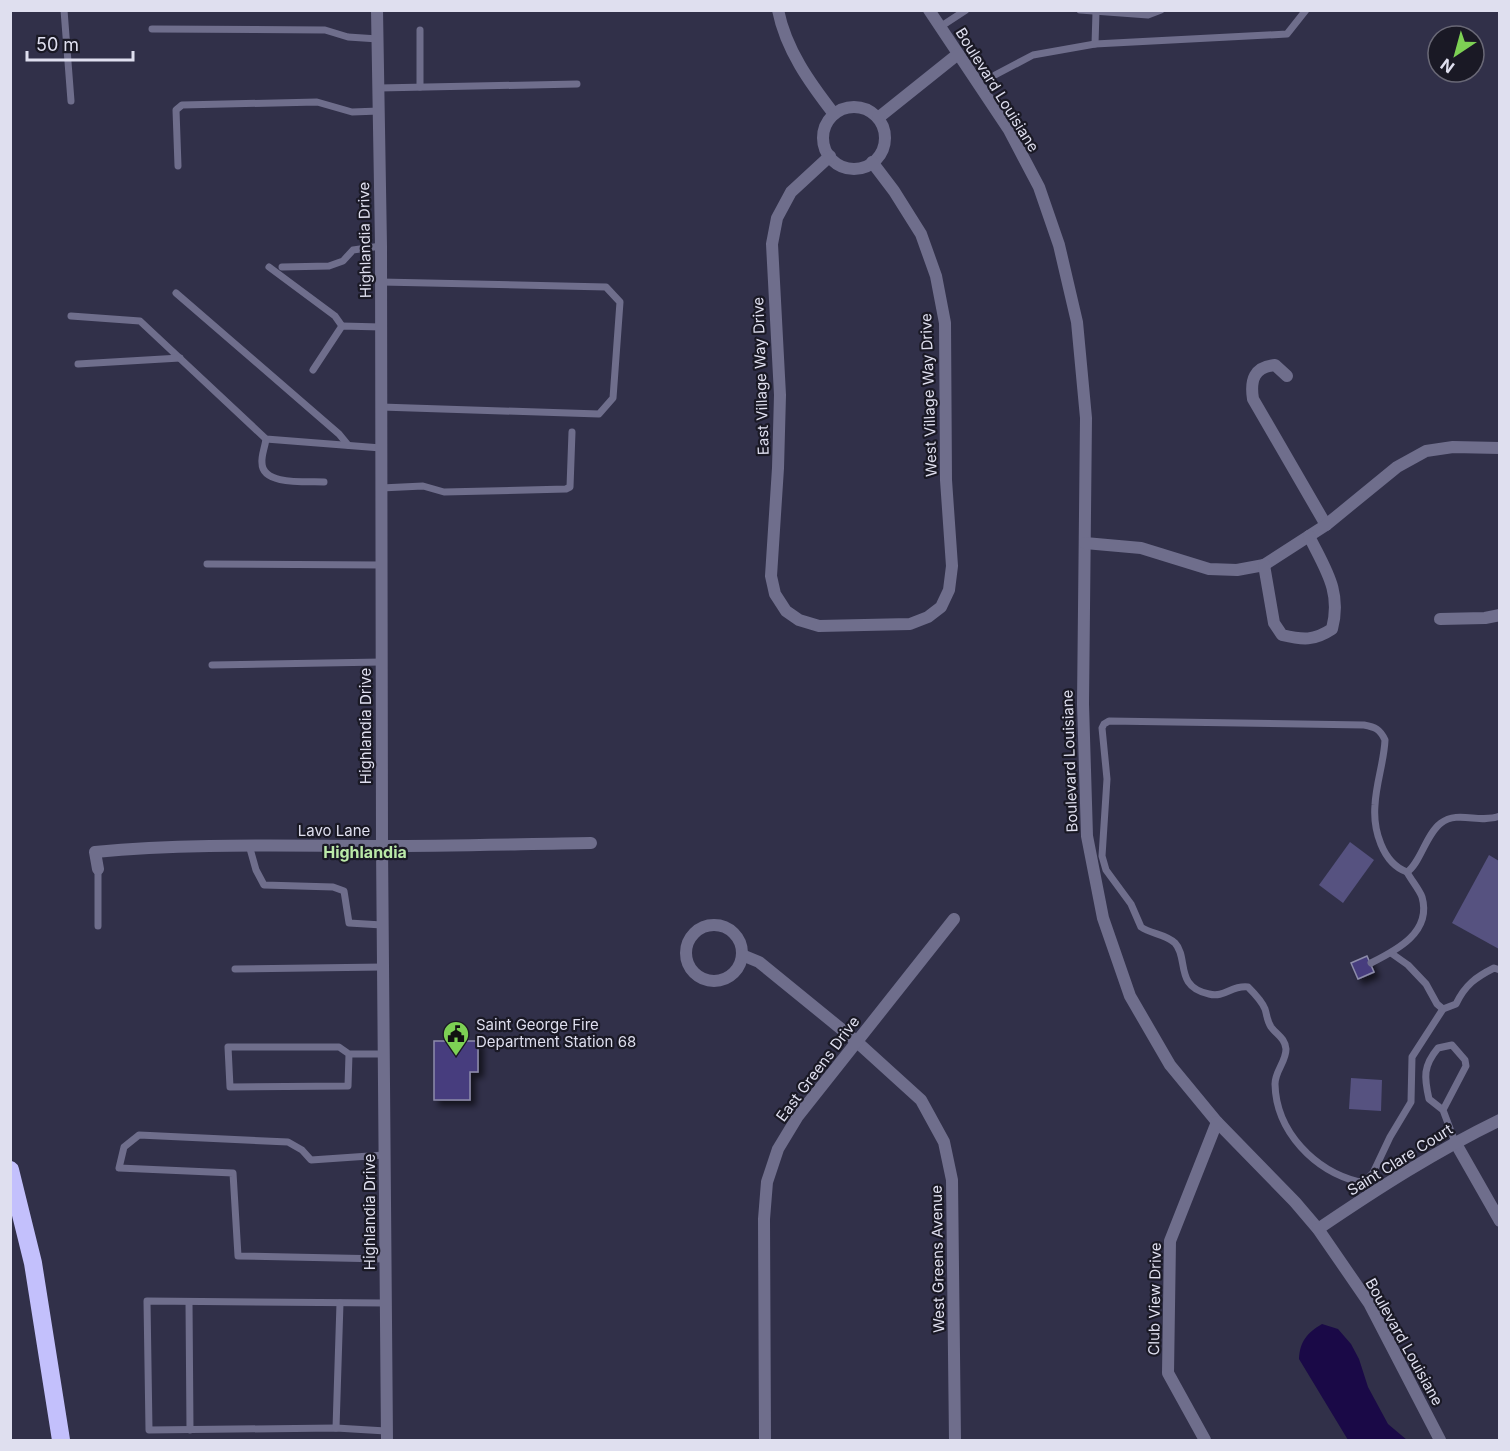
<svg xmlns="http://www.w3.org/2000/svg" width="1510" height="1451" font-family="Inter,sans-serif">
<defs>
<filter id="shadow"><feDropShadow dx="5" dy="5" stdDeviation="3" flood-color="#0009"/></filter>
</defs>
<rect width="100%" height="100%" fill="#313049"/>
<!-- green -->
<g fill="#565280">
<path d="M1350,842L1374,860L1343,903L1319,885Z"/>
<path d="M1489,855L1499,861V949L1452,923Z"/>
<path d="M1351,1078L1382,1080L1381,1111L1349,1109Z"/>
</g>
<!-- water -->
<path fill="#1a0947" d="M1322,1324L1338,1329L1351,1344L1359,1359L1368,1387L1388,1424L1407,1440H1348L1299,1359C1300,1341 1307,1333 1322,1324Z"/>
<!-- building -->
<g fill="#463e7e" stroke="#8d8caa" stroke-width="1.5" filter="url(#shadow)">
<path d="M1367,956L1374,972L1358,979L1351,963Z"/>
<path d="M434,1041H478V1072H470V1100H434Z"/>
</g>
<g fill="none" stroke-linecap="round" stroke-linejoin="round">
<!-- service -->
<g stroke="#6f6e8c" stroke-width="7">
<path d="M64,10L71,101"/>
<path d="M1080,10L1148,15L1161,10"/>
<path d="M940,27L966,10"/>
<path d="M152,29L325,30L348,37L378,39"/>
<path d="M1095,44L1096,12"/>
<path d="M978,84L1033,55L1095,44L1287,34L1306,10"/>
<path d="M420,87V30"/>
<path d="M379,88L577,84"/>
<path d="M178,166L176,110L182,105L317,102L352,112L379,111"/>
<path d="M269,267L335,316L342,326"/>
<path d="M282,267L329,266L343,261L353,250L381,246"/>
<path d="M381,282L606,287L620,302L613,398L599,414L381,407"/>
<path d="M176,293L339,434L348,445"/>
<path d="M71,316L140,321L266,439L381,448"/>
<path d="M78,364L180,358"/>
<path d="M313,370L342,326L381,327"/>
<path d="M266,439C265,447 261,456 262,463C262,486 308,481 324,482"/>
<path d="M381,488L423,486L444,492L566,489L570,487L572,432"/>
<path d="M207,564L381,565"/>
<path d="M212,665L381,662"/>
<path d="M1500,816C1480,824 1458,810 1441,823C1426,834 1420,864 1407,872C1382,863 1373,829 1375,805C1376,783 1384,762 1385,740C1380,729 1375,727 1364,725L1109,721L1104,724L1102,728L1107,779L1102,856L1106,870L1131,904L1141,927C1151,934 1166,934 1175,943C1189,958 1174,987 1209,994C1225,998 1231,985 1248,987C1255,994 1262,1001 1265,1009C1267,1015 1267,1021 1271,1027C1277,1035 1285,1038 1286,1049C1286,1062 1275,1071 1275,1084C1276,1132 1315,1171 1359,1182L1367,1179L1373,1173L1390,1137L1411,1102L1412,1057L1443,1009L1456,1004C1465,985 1476,977 1494,968L1500,970"/>
<path d="M249,845L256,870L264,885L333,887L344,891L349,923L382,925"/>
<path d="M98,926V869"/>
<path d="M1391,953L1408,965L1426,984L1437,1004L1443,1009"/>
<path d="M1371,963C1397,950 1432,932 1422,897C1419,889 1411,880 1407,872"/>
<path d="M235,969L383,967"/>
<path d="M349,1054L348,1086L230,1087L228,1047H339L349,1054H383"/>
<path d="M1443,1110L1466,1066L1465,1060L1452,1045L1438,1048C1423,1066 1424,1077 1429,1099L1443,1110L1455,1142"/>
<path d="M384,1155L311,1160L302,1150L288,1142L139,1135L124,1147L119,1168L233,1173L238,1256L385,1259"/>
<path d="M189,1302L190,1430"/>
<path d="M385,1303L147,1301L149,1430L336,1428L386,1431"/>
<path d="M336,1428L340,1303"/>
</g>
<!-- minor -->
<g stroke="#6f6e8c" stroke-width="12">
<path d="M377,10L381,246L382,846L387,1440"/>
<path d="M778,10C786,50 810,83 834,114"/>
<path d="M929,10L1009,130L1039,187L1059,245L1077,322L1086,418L1083,704L1087,836L1103,918L1130,996L1170,1065L1217,1122L1295,1202L1318,1229L1369,1303L1440,1440"/>
<circle cx="854" cy="138" r="31"/>
<path d="M878,118L958,54"/>
<path d="M830,156L791,192L777,218L772,244L780,395L778,468L771,576L775,594L786,611L799,620L819,626L910,624L928,617L941,607L949,590L952,566L946,480L945,323L936,276L921,234L894,191L872,162"/>
<path d="M1287,376L1275,365C1254,367 1250,380 1253,399L1326,525"/>
<path d="M1085,543L1141,548L1209,569L1237,570L1264,565L1326,525L1397,467L1426,451L1453,447L1500,448"/>
<path d="M1264,565L1274,623L1282,635C1303,640 1314,641 1332,629C1342,591 1325,569 1309,536"/>
<path d="M1440,619L1485,618L1500,615"/>
<path d="M98,869L95,852C190,843 286,846 381,846C451,846 521,844 591,843"/>
<circle cx="714" cy="953" r="28"/>
<path d="M742,955L759,962L856,1041L921,1100L944,1142L952,1180L955,1440"/>
<path d="M1455,1142L1500,1221"/>
<path d="M1318,1229C1377,1189 1436,1151 1500,1120"/>
<path d="M765,1440L764,1219L767,1182L778,1149L798,1116L954,919"/>
<path d="M1205,1440L1168,1373L1170,1241L1217,1122"/>
</g>
<!-- motorway -->
<path stroke="#c3c0fc" stroke-width="18" d="M10,1170L33,1263L61,1440"/>
</g>
<!-- icons -->
<defs>
<g id="civic-pin" transform="scale(1.35)"><path d="M0 17L-7.5 6A9.5 9.5 0 1 1 7.5 6Z" fill="#7dd154" stroke="#1a1925"/><path d="M-.6-6.5H3V-4.5H.6V-3L4-1V1h2V6H-6V1h2V-1L-.6-3ZM-1.2 2.5V6h2.4V2.5Z" fill="#111"/></g>
</defs>
<g fill-rule="evenodd">
<use href="#civic-pin" x="456" y="1034"/>
</g>
<g text-anchor="middle" stroke-width="4.5" stroke-linejoin="round" paint-order="stroke">
<!-- street labels -->
<g font-size="15" fill="#dfdfef" stroke="#1a1925">
<text transform="translate(997 90) rotate(58)" y="5">Boulevard Louisiane</text>
<text transform="translate(365 240) rotate(-91)" y="5">Highlandia Drive</text>
<text transform="translate(761 376) rotate(-92)" y="5">East Village Way Drive</text>
<text transform="translate(929 395) rotate(-92)" y="5">West Village Way Drive</text>
<text transform="translate(366 726) rotate(-90)" y="5">Highlandia Drive</text>
<text transform="translate(1070 761) rotate(-92)" y="5">Boulevard Louisiane</text>
<text x="334" y="836">Lavo Lane</text>
<text transform="translate(818 1069) rotate(-53)" y="5">East Greens Drive</text>
<text transform="translate(1400 1160) rotate(-32)" y="5">Saint Clare Court</text>
<text transform="translate(370 1212) rotate(-90)" y="5">Highlandia Drive</text>
<text transform="translate(938 1259) rotate(-91)" y="5">West Greens Avenue</text>
<text transform="translate(1155 1299) rotate(-89)" y="5">Club View Drive</text>
<text transform="translate(1404 1342) rotate(61)" y="5">Boulevard Louisiane</text>
</g>
<!-- poi labels -->
<g font-size="15" fill="#dfdfef" stroke="#1a1925" text-anchor="start">
<text x="476" y="1030">Saint George Fire<tspan x="476" dy="17">Department Station 68</tspan></text>
</g>
<!-- neighbourhood labels -->
<g font-size="16" font-weight="bold" fill="#bbe9a8" stroke="#1a1925">
<text x="365" y="858">Highlandia</text>
</g>
</g>
<!-- border -->
<rect width="1510" height="1451" fill="none" stroke="#dfdfef" stroke-width="24"/>
<!-- north arrow -->
<g transform="translate(1456 54) rotate(216)"><circle r="28" fill="#1a1925" stroke="#696876" stroke-width="1.5"/>
<path d="M0-4.5L10 22L0 15L-10 22Z" fill="#7dd154"/>
<text y="-9" font-size="16" font-weight="bold" text-anchor="middle" fill="#dfdfef">N</text>
</g>
<!-- scale -->
<path d="M27 51v9h106v-9" fill="none" stroke="#dfdfef" stroke-width="3"/>
<text x="36" y="51" font-size="18" fill="#dfdfef" stroke="#1a1925" stroke-width="4.5" paint-order="stroke">50 m</text>
</svg>
